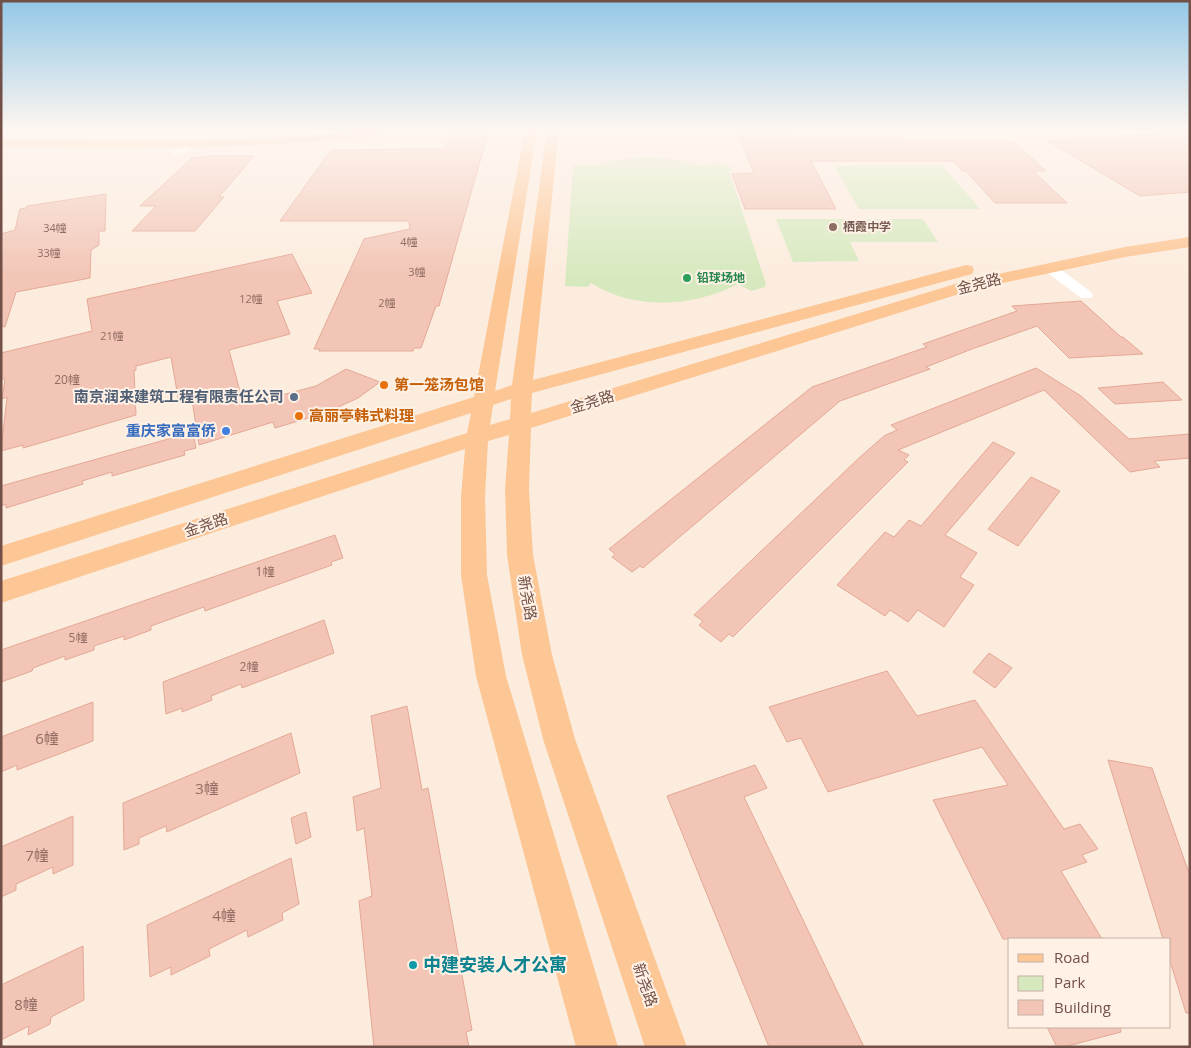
<svg xmlns="http://www.w3.org/2000/svg" width="1191" height="1048" font-family="'Open Sans','Noto Sans SC',sans-serif">
<rect width="100%" height="100%" fill="#fcecde"/>
<!-- green -->
<g fill="#d6e9be">
<path d="M648,157L680,160L704,167L705,164C714,164 728,161 733,171H729L766,284L765,287L751,291L738,284C694,307 635,311 591,283L588,287L565,286L573,165H591L593,166L616,160Z"/>
<path d="M942,165L980,209H859L834,166Z"/>
<path d="M776,219H923L938,242H850L859,261L793,262Z"/>
</g>
<!-- building -->
<g fill="#f2c5b6" stroke="#e4a896">
<path d="M1190,131V192L1140,196L1048,141Z"/>
<path d="M460,132L488,133L439,306H436L421,348H414L413,351H319L320,349H314L364,239L410,229L409,221H280L331,150L445,149L451,133Z"/>
<path d="M737,132H794L797,138L904,139L907,142H1014L1046,171H1033L1067,203H995L966,171H962L954,161H811L836,209H745L732,174L754,173Z"/>
<path d="M208,156H254L219,197H224L195,231H132L156,206H140L192,158Z"/>
<path d="M106,194L105,231H99V245L91,250L90,278L16,292L5,327L1,326V234L15,230L20,209L26,208L27,206Z"/>
<path d="M292,254L312,293L277,301L290,334L229,350L243,403L267,396V399L316,386L346,369L380,382L358,398L325,413L275,428L273,422L199,445L192,400L179,403L171,357L136,366V370L134,371L136,415L23,448V445L1,451L7,397L2,399L5,379H1V353L92,331L87,299Z"/>
<path d="M1081,301L1121,337H1123L1143,354L1069,358L1037,326L972,349L926,367L930,369L840,401L643,568L640,566L632,572L612,557L615,554L609,549L812,387L927,347L923,344L1017,311L1012,306Z"/>
<path d="M1036,368L1081,396L1129,439L1190,434V458L1154,461L1160,467L1130,472L1044,390L898,450L909,455L904,460L908,462L733,637L729,634L721,642L699,625L703,621L694,615L859,458L884,436L897,430L891,425Z"/>
<path d="M1163,382L1182,400L1115,404L1098,388Z"/>
<path d="M193,432L196,448L184,451L185,455L112,476V472L82,481L83,484L6,508V504L1,506V486Z"/>
<path d="M993,442L1015,453L945,535L977,553L960,577L974,585L944,627L918,610L908,622L890,610L885,616L837,585L885,532L894,537L909,520L921,526Z"/>
<path d="M1031,477L1060,491L1018,546L988,529Z"/>
<path d="M335,535L343,558L331,562L332,565L205,611L204,607L151,626V630L124,640V636L94,646V650L65,660V656L33,668L32,671L1,682V650Z"/>
<path d="M324,620L334,653L242,688L241,684L211,696L212,700L182,712V708L166,714L163,682Z"/>
<path d="M989,653L1012,668L995,688L973,672Z"/>
<path d="M887,671L917,716L975,700L1064,829L1080,824L1098,849L1082,855L1087,862L1061,871L1102,939H1003L933,800L1008,785L982,747L828,792L801,738L787,742L769,707Z"/>
<path d="M93,702V741L17,770V765L1,772V737Z"/>
<path d="M407,706L422,790L428,788L472,1030L466,1032L469,1047H374L359,901L372,896L364,828L357,831L353,797L381,788L371,716Z"/>
<path d="M291,733L300,773L167,832L166,826L139,838V844L124,850L123,803Z"/>
<path d="M1108,760L1152,768L1190,876V1013H1186L1170,961V939H1163Z"/>
<path d="M755,765L767,788L744,797L864,1047H769L667,796Z"/>
<path d="M306,812L311,837L296,844L291,818Z"/>
<path d="M73,816V865L53,874V867L16,884V890L1,897V847Z"/>
<path d="M291,858L299,904L282,913L283,920L248,937L247,930L209,949L210,956L171,975V967L150,977L147,925Z"/>
<path d="M83,946L84,1000L51,1017L50,1024L28,1035L29,1026L1,1040V985Z"/>
<path d="M1047,1027H1120L1121,1032L1064,1047H1057Z"/>
</g>
<g fill="none" stroke-linecap="round" stroke-linejoin="round">
<!-- minor -->
<g fill="#fff" fill-rule="evenodd">
<path d="M879,130L960,132L1103,130L1098,133C1066,134 896,145 879,130Z"/>
<path d="M188,141L193,144L182,155H174L173,153L174,151Z"/>
<path d="M1050,264L1055,265L1091,292L1093,295L1091,298H1081L1045,271L1043,268L1045,265Z"/>
</g>
<!-- major -->
<g fill="#fcc695" fill-rule="evenodd">
<path d="M361,130H396L390,134C261,150 131,148 1,147V139C121,140 242,145 361,130Z"/>
<path d="M525,130H537L495,391L512,385L547,130H559L533,380L966,265L972,266L974,270L972,274L532,393L531,413L965,281L1125,247L1190,237V247L1125,257L975,289L531,428L529,489L533,555L552,655L575,739L687,1047H645L543,739L522,655L507,555L505,489L509,435L488,441L485,497L487,575L506,676L618,1047H576L476,676L461,575V497L465,449L1,603V581L467,433L471,413L1,566V546L474,397ZM511,399L510,419L490,425L493,405Z"/>
</g>
</g>
<!-- sky -->
<linearGradient id="sky" x2="0" y2="1"><stop stop-color="#93c8e7"/><stop offset="0.47" stop-color="#fef6f0"/><stop offset="1" stop-color="#fef6f0" stop-opacity="0"/></linearGradient>
<rect width="1191" height="277" fill="url(#sky)"/>
<!-- markers -->
<circle fill="#8d6e63" stroke="#fff1e5" stroke-width="2" cx="833" cy="227" r="5"/>
<circle fill="#2e9e5b" stroke="#fff1e5" stroke-width="2" cx="687" cy="278" r="5"/>
<g fill="#e8710a" stroke="#fff1e5" stroke-width="2">
<circle cx="384" cy="385" r="5"/>
<circle cx="299" cy="416" r="5"/>
</g>
<circle fill="#5c6f8a" stroke="#fff1e5" stroke-width="2" cx="294" cy="397" r="5"/>
<circle fill="#3f7fe0" stroke="#fff1e5" stroke-width="2" cx="226" cy="431" r="5"/>
<circle fill="#0f9aa8" stroke="#fff1e5" stroke-width="2" cx="413" cy="965" r="5"/>
<g text-anchor="middle" stroke-width="4" stroke-linejoin="round" paint-order="stroke">
<!-- far-number labels -->
<g font-size="11" fill="#926c63">
<text x="55" y="232">34幢</text>
<text x="409" y="246">4幢</text>
<text x="49" y="257">33幢</text>
<text x="417" y="276">3幢</text>
<text x="251" y="303">12幢</text>
<text x="387" y="307">2幢</text>
<text x="112" y="340">21幢</text>
</g>
<!-- far-education labels -->
<g font-size="12" font-weight="bold" fill="#785e54" stroke="#fff1e5" text-anchor="start">
<text x="843" y="231">栖霞中学</text>
</g>
<!-- far-leisure labels -->
<g font-size="12" font-weight="bold" fill="#27864d" stroke="#fff1e5" text-anchor="start">
<text x="697" y="282">铅球场地</text>
</g>
<!-- number labels -->
<g font-size="12" fill="#926c63">
<text x="67" y="384">20幢</text>
<text x="265" y="576">1幢</text>
<text x="78" y="642">5幢</text>
<text x="249" y="671">2幢</text>
</g>
<!-- street labels -->
<g font-size="15" fill="#724f47" stroke="#fff1e5">
<text transform="translate(979 284) rotate(-14)" y="5">金尧路</text>
<text transform="translate(592 402) rotate(-17)" y="5">金尧路</text>
<text transform="translate(206 525) rotate(-18)" y="5">金尧路</text>
<text transform="translate(527 598) rotate(80)" y="5">新尧路</text>
<text transform="translate(645 985) rotate(71)" y="5">新尧路</text>
</g>
<!-- food labels -->
<g font-size="15" font-weight="bold" fill="#c56008" stroke="#fff1e5" text-anchor="start">
<text x="394" y="390">第一笼汤包馆</text>
<text x="309" y="421">高丽亭韩式料理</text>
</g>
<!-- service labels -->
<g font-size="15" font-weight="bold" fill="#4e5e75" stroke="#fff1e5" text-anchor="end">
<text x="284" y="402">南京润来建筑工程有限责任公司</text>
</g>
<!-- shop labels -->
<g font-size="15" font-weight="bold" fill="#366cbe" stroke="#fff1e5" text-anchor="end">
<text x="216" y="436">重庆家富富侨</text>
</g>
<!-- near-number labels -->
<g font-size="15" fill="#926c63">
<text x="47" y="744">6幢</text>
<text x="207" y="794">3幢</text>
<text x="37" y="861">7幢</text>
<text x="224" y="921">4幢</text>
<text x="26" y="1010">8幢</text>
</g>
<!-- near-culture labels -->
<g font-size="18" font-weight="bold" fill="#0d838f" stroke="#fff1e5" text-anchor="start">
<text x="423" y="971">中建安装人才公寓</text>
</g>
</g>
<!-- border -->
<rect width="1191" height="1048" fill="none" stroke="#724f47" stroke-width="5"/>
<!-- legend -->
<rect x="1008" y="938" width="162" height="90" fill="#fff1e5" stroke="#c7b0a6"/>
<rect x="1018" y="954" width="25" height="8" fill="#fcc695" stroke="#c7b0a6"/>
<text x="1054" y="963" font-size="15" fill="#724f47">Road</text>
<rect x="1018" y="976" width="25" height="15" fill="#d6e9be" stroke="#c7b0a6"/>
<text x="1054" y="988" font-size="15" fill="#724f47">Park</text>
<rect x="1018" y="1000" width="25" height="15" fill="#f2c5b6" stroke="#c7b0a6"/>
<text x="1054" y="1013" font-size="15" fill="#724f47">Building</text>
</svg>
